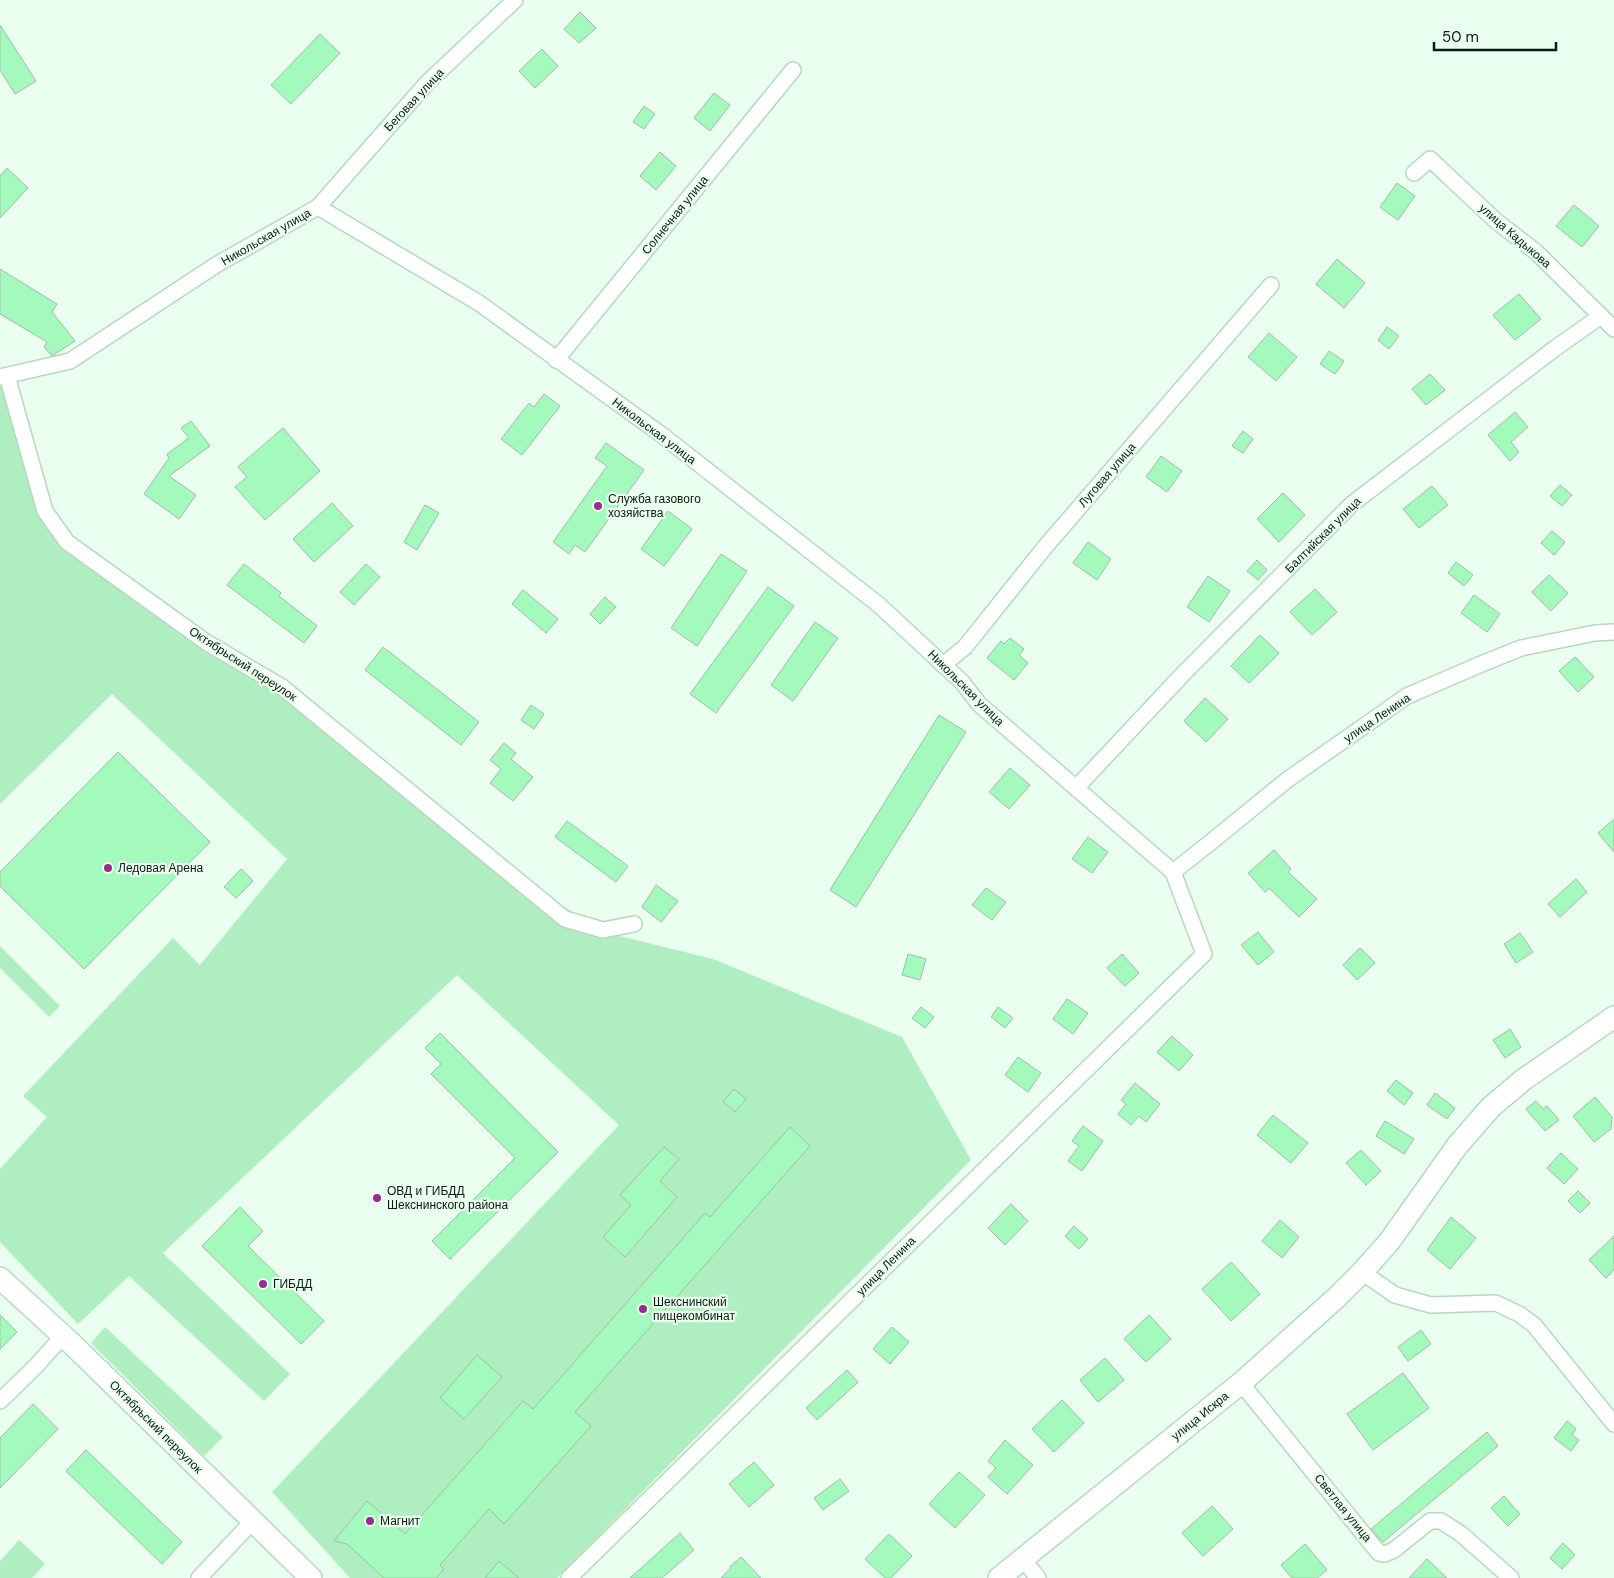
<svg xmlns="http://www.w3.org/2000/svg" width="1614" height="1578" font-family="'DM Sans',sans-serif">
<rect width="100%" height="100%" fill="#eaffef"/>
<!-- green -->
<g fill="#afeec1">
<path d="M0,384H9L36,510L61,543L115,587L174,627L245,671L297,708L493,865L603,930L616,935L713,959L902,1037L971,1160L557,1578H350L272,1492L619,1125L457,975L163,1253L290,1374L264,1401L129,1276L78,1324L0,1242V1169L47,1117L23,1096L173,938L200,965L287,859L112,694L0,804Z"/>
<path d="M0,946L60,1006L49,1017L0,968Z"/>
<path d="M105,1327L223,1437L204,1456L91,1343Z"/>
<path d="M19,1540L45,1564L32,1578H0V1561Z"/>
</g>
<!-- building -->
<g fill="#a4f9bd" stroke="#9ebfa7">
<path d="M580,12L596,28L579,43L564,29Z"/>
<path d="M0,25L36,81L15,94L0,70Z"/>
<path d="M320,34L340,53L291,104L271,85Z"/>
<path d="M542,49L558,66L535,88L519,71Z"/>
<path d="M714,93L730,105L710,131L694,118Z"/>
<path d="M644,106L655,114L644,129L633,122Z"/>
<path d="M660,152L676,166L656,190L640,176Z"/>
<path d="M7,168L28,188L0,218V176Z"/>
<path d="M1397,183L1415,196L1398,220L1380,207Z"/>
<path d="M1574,205L1599,226L1582,247L1556,226Z"/>
<path d="M1337,259L1365,283L1344,308L1316,284Z"/>
<path d="M0,269L57,304L52,312L75,341L52,356L44,347L47,342L0,314Z"/>
<path d="M1519,294L1541,319L1515,340L1493,315Z"/>
<path d="M1387,327L1399,336L1389,349L1378,340Z"/>
<path d="M1269,333L1297,357L1276,381L1248,357Z"/>
<path d="M1329,351L1344,361L1335,374L1320,364Z"/>
<path d="M1430,374L1445,390L1426,405L1412,389Z"/>
<path d="M544,394L560,406L522,455L501,439L529,403L534,407Z"/>
<path d="M1515,412L1528,427L1511,442L1519,452L1510,461L1488,435Z"/>
<path d="M191,421L210,446L169,476L196,495L179,519L144,494L169,458L167,454L189,438L181,428Z"/>
<path d="M283,428L320,471L265,520L235,487L247,477L238,467Z"/>
<path d="M1243,431L1253,439L1243,453L1232,446Z"/>
<path d="M606,443L644,470L585,552L575,545L569,554L553,542L607,466L595,458Z"/>
<path d="M1161,456L1182,471L1167,492L1146,477Z"/>
<path d="M1560,485L1572,495L1562,506L1550,496Z"/>
<path d="M1432,486L1448,505L1419,528L1403,509Z"/>
<path d="M1283,493L1305,515L1279,542L1257,519Z"/>
<path d="M332,503L353,526L314,562L293,539Z"/>
<path d="M425,505L439,513L417,550L404,542Z"/>
<path d="M668,511L692,529L664,566L641,549Z"/>
<path d="M1552,531L1565,542L1554,555L1541,543Z"/>
<path d="M1088,542L1111,559L1097,580L1073,563Z"/>
<path d="M721,554L747,571L697,646L671,628Z"/>
<path d="M1257,560L1267,570L1258,580L1247,571Z"/>
<path d="M1456,562L1473,575L1464,586L1448,573Z"/>
<path d="M244,564L281,593L279,596L317,626L304,643L227,585Z"/>
<path d="M366,564L380,577L354,605L340,592Z"/>
<path d="M1549,575L1568,593L1551,611L1532,592Z"/>
<path d="M1208,576L1230,591L1209,622L1187,607Z"/>
<path d="M768,587L794,606L716,713L690,694Z"/>
<path d="M1315,589L1337,612L1312,635L1290,612Z"/>
<path d="M523,590L558,619L546,633L512,604Z"/>
<path d="M1474,595L1500,614L1487,632L1461,613Z"/>
<path d="M605,597L616,607L600,624L590,614Z"/>
<path d="M815,622L838,638L793,701L771,685Z"/>
<path d="M1260,635L1279,653L1249,683L1231,666Z"/>
<path d="M1010,638L1024,649L1019,655L1028,663L1014,680L987,658L1001,641L1004,644Z"/>
<path d="M383,647L479,722L461,745L365,670Z"/>
<path d="M1575,657L1594,677L1578,692L1559,671Z"/>
<path d="M1205,698L1228,719L1206,742L1184,721Z"/>
<path d="M531,705L544,714L534,729L521,720Z"/>
<path d="M939,715L966,732L856,907L830,890Z"/>
<path d="M504,743L516,753L511,759L533,777L513,801L490,783L501,769L490,760Z"/>
<path d="M118,752L210,842L84,969L0,886V872Z"/>
<path d="M1010,768L1030,785L1009,809L989,792Z"/>
<path d="M1614,819V852L1598,833Z"/>
<path d="M567,821L628,866L616,882L555,837Z"/>
<path d="M1088,837L1108,852L1092,873L1072,859Z"/>
<path d="M1274,850L1291,869L1288,872L1317,899L1299,917L1269,888L1265,892L1248,873Z"/>
<path d="M241,869L253,881L236,898L224,887Z"/>
<path d="M1576,879L1587,892L1560,917L1548,904Z"/>
<path d="M656,885L678,901L661,922L642,907Z"/>
<path d="M986,888L1006,902L992,920L972,905Z"/>
<path d="M1258,932L1274,952L1258,965L1241,945Z"/>
<path d="M1520,933L1533,952L1516,963L1504,944Z"/>
<path d="M1360,948L1375,963L1357,980L1343,965Z"/>
<path d="M908,954L926,959L920,980L902,975Z"/>
<path d="M1122,954L1139,973L1125,986L1107,968Z"/>
<path d="M1067,999L1088,1013L1073,1034L1053,1019Z"/>
<path d="M921,1007L934,1017L925,1028L912,1018Z"/>
<path d="M998,1007L1013,1018L1005,1028L991,1017Z"/>
<path d="M1510,1029L1521,1047L1505,1058L1493,1040Z"/>
<path d="M440,1033L558,1152L450,1259L432,1241L515,1158L431,1074L441,1064L425,1048Z"/>
<path d="M1172,1036L1193,1055L1179,1071L1157,1052Z"/>
<path d="M1018,1057L1041,1073L1028,1092L1005,1075Z"/>
<path d="M1396,1080L1413,1093L1404,1105L1387,1091Z"/>
<path d="M1135,1083L1160,1104L1146,1122L1139,1116L1131,1125L1118,1114L1126,1104L1121,1100Z"/>
<path d="M734,1089L746,1099L735,1112L723,1102Z"/>
<path d="M1435,1093L1455,1108L1447,1119L1427,1105Z"/>
<path d="M1595,1097L1612,1117L1611,1129L1594,1142L1573,1116Z"/>
<path d="M1536,1101L1543,1109L1547,1106L1559,1120L1545,1131L1526,1109Z"/>
<path d="M1273,1115L1308,1143L1291,1163L1257,1135Z"/>
<path d="M1385,1121L1414,1139L1404,1154L1376,1136Z"/>
<path d="M1083,1126L1103,1141L1082,1171L1068,1161L1079,1146L1072,1141Z"/>
<path d="M790,1127L810,1146L575,1412L591,1426L504,1524L489,1509L440,1565L444,1569L437,1578H384L347,1544L334,1541L367,1501L405,1534L523,1401L533,1409L705,1213L710,1217Z"/>
<path d="M664,1147L679,1159L660,1181L677,1197L625,1257L603,1237L631,1205L620,1195Z"/>
<path d="M1361,1150L1381,1171L1366,1185L1346,1163Z"/>
<path d="M1561,1153L1578,1169L1564,1184L1547,1168Z"/>
<path d="M1578,1191L1590,1203L1580,1213L1568,1201Z"/>
<path d="M1011,1204L1028,1221L1005,1245L988,1228Z"/>
<path d="M240,1207L263,1231L248,1246L324,1321L301,1344L202,1246Z"/>
<path d="M1451,1217L1476,1238L1450,1269L1427,1250Z"/>
<path d="M1280,1220L1299,1237L1282,1258L1262,1241Z"/>
<path d="M1074,1226L1088,1239L1079,1249L1065,1236Z"/>
<path d="M1614,1236V1270L1606,1278L1589,1260Z"/>
<path d="M1231,1262L1260,1294L1231,1321L1202,1289Z"/>
<path d="M0,1315L17,1332L0,1349Z"/>
<path d="M1149,1315L1171,1339L1146,1362L1124,1339Z"/>
<path d="M892,1327L909,1342L890,1364L873,1349Z"/>
<path d="M1421,1330L1431,1344L1408,1361L1398,1347Z"/>
<path d="M477,1355L502,1377L464,1419L440,1398Z"/>
<path d="M1105,1358L1124,1380L1098,1402L1080,1380Z"/>
<path d="M847,1370L858,1382L817,1420L806,1408Z"/>
<path d="M1403,1373L1429,1408L1373,1450L1347,1414Z"/>
<path d="M1062,1400L1084,1423L1054,1452L1032,1429Z"/>
<path d="M33,1404L58,1429L0,1488V1438Z"/>
<path d="M1567,1421L1576,1429L1572,1435L1579,1440L1571,1451L1554,1438Z"/>
<path d="M1487,1432L1498,1446L1383,1542L1371,1529Z"/>
<path d="M1005,1440L1033,1465L1007,1494L988,1477L996,1468L988,1461Z"/>
<path d="M86,1450L182,1542L162,1564L66,1471Z"/>
<path d="M754,1462L774,1485L749,1507L729,1484Z"/>
<path d="M959,1472L985,1495L955,1528L929,1504Z"/>
<path d="M840,1479L849,1491L823,1510L814,1498Z"/>
<path d="M1504,1496L1520,1514L1508,1526L1491,1508Z"/>
<path d="M1212,1506L1233,1529L1203,1556L1182,1533Z"/>
<path d="M680,1533L694,1550L662,1578H630Z"/>
<path d="M889,1534L912,1556L891,1578H885L865,1559Z"/>
<path d="M1563,1543L1575,1555L1562,1569L1550,1558Z"/>
<path d="M1305,1544L1327,1570L1317,1578H1292L1281,1565Z"/>
<path d="M741,1557L761,1578H721L731,1568L730,1567Z"/>
<path d="M1427,1559L1447,1578H1409Z"/>
<path d="M499,1561L519,1578H485Z"/>
</g>
<g fill="none" stroke-linecap="round" stroke-linejoin="round">
<!-- street casing -->
<g stroke="#b6d8bf" stroke-width="18">
<g id="street">
<path d="M1414,173L1430,159L1496,221L1536,252L1614,329"/>
<path d="M318,207L427,83L515,0"/>
<path d="M556,360L793,70"/>
<path d="M7,376L45,511L67,542L206,642L282,687L565,919L603,930L634,924"/>
<path d="M0,377L70,361L216,265L318,207L479,303L662,435L879,605L962,682L979,704L1173,872L1204,954L569,1578"/>
<path d="M943,665L965,647L1045,547L1271,285"/>
<path d="M1076,788L1183,674L1352,504L1554,349L1601,316"/>
<path d="M1173,872L1211,842L1287,780L1407,696L1479,665L1521,648L1595,633L1614,632"/>
<path d="M1362,1272L1395,1295L1431,1305L1496,1303L1519,1314L1534,1325L1614,1424"/>
<path d="M1241,1383L1379,1553L1385,1554L1394,1550L1430,1521H1441L1461,1534L1511,1578"/>
<path d="M0,1401L35,1367L63,1336"/>
<path d="M1023,1559L1038,1578"/>
<path d="M199,1578L252,1522"/>
</g>
</g>
<!-- secondary casing -->
<g stroke="#b6d8bf" stroke-width="24">
<g id="secondary">
<path d="M0,1278L72,1344L311,1578"/>
<path d="M999,1578L1241,1383L1336,1298L1362,1272L1389,1242L1457,1146L1491,1107L1523,1080L1614,1017"/>
</g>
</g>
<!-- street -->
<use href="#street" stroke="#fff" stroke-width="15"/>
<!-- secondary -->
<use href="#secondary" stroke="#fff" stroke-width="21"/>
</g>
<!-- markers -->
<g fill="#982b8c" stroke="#eaffef" stroke-width="2">
<circle cx="598" cy="506" r="5"/>
<circle cx="108" cy="868" r="5"/>
<circle cx="377" cy="1198" r="5"/>
<circle cx="263" cy="1284" r="5"/>
<circle cx="643" cy="1309" r="5"/>
<circle cx="370" cy="1521" r="5"/>
</g>
<g text-anchor="middle" stroke-width="4.5" stroke-linejoin="round" paint-order="stroke">
<!-- street labels -->
<g font-size="12" fill="#0d1a11" stroke="#eaffef">
<text transform="translate(414 100) rotate(-47)" y="4">Беговая улица</text>
<text transform="translate(675 215) rotate(-51)" y="4">Солнечная улица</text>
<text transform="translate(1515 236) rotate(41)" y="4">улица Кадыкова</text>
<text transform="translate(266 237) rotate(-30)" y="4">Никольская улица</text>
<text transform="translate(654 431) rotate(37)" y="4">Никольская улица</text>
<text transform="translate(1107 475) rotate(-49)" y="4">Луговая улица</text>
<text transform="translate(1323 535) rotate(-45)" y="4">Балтийская улица</text>
<text transform="translate(243 664) rotate(33)" y="4">Октябрьский переулок</text>
<text transform="translate(966 688) rotate(45)" y="4">Никольская улица</text>
<text transform="translate(1377 718) rotate(-34)" y="4">улица Ленина</text>
<text transform="translate(886 1266) rotate(-45)" y="4">улица Ленина</text>
<text transform="translate(1200 1416) rotate(-39)" y="4">улица Искра</text>
<text transform="translate(156 1427) rotate(45)" y="4">Октябрьский переулок</text>
<text transform="translate(1343 1508) rotate(51)" y="4">Светлая улица</text>
</g>
<!-- poi labels -->
<g font-size="12" fill="#0d1a11" stroke="#eaffef" text-anchor="start">
<text x="608" y="503">Служба газового<tspan x="608" dy="14">хозяйства</tspan></text>
<text x="118" y="872">Ледовая Арена</text>
<text x="387" y="1195">ОВД и ГИБДД<tspan x="387" dy="14">Шекснинского района</tspan></text>
<text x="273" y="1288">ГИБДД</text>
<text x="653" y="1306">Шекснинский<tspan x="653" dy="14">пищекомбинат</tspan></text>
<text x="380" y="1525">Магнит</text>
</g>
</g>
<!-- scale -->
<path d="M1434 42v8h122v-8" fill="none" stroke="#0d1a11" stroke-width="2.5"/>
<text x="1442" y="42" font-size="15" fill="#0d1a11" stroke="#eaffef" stroke-width="4" paint-order="stroke">50 m</text>
</svg>
